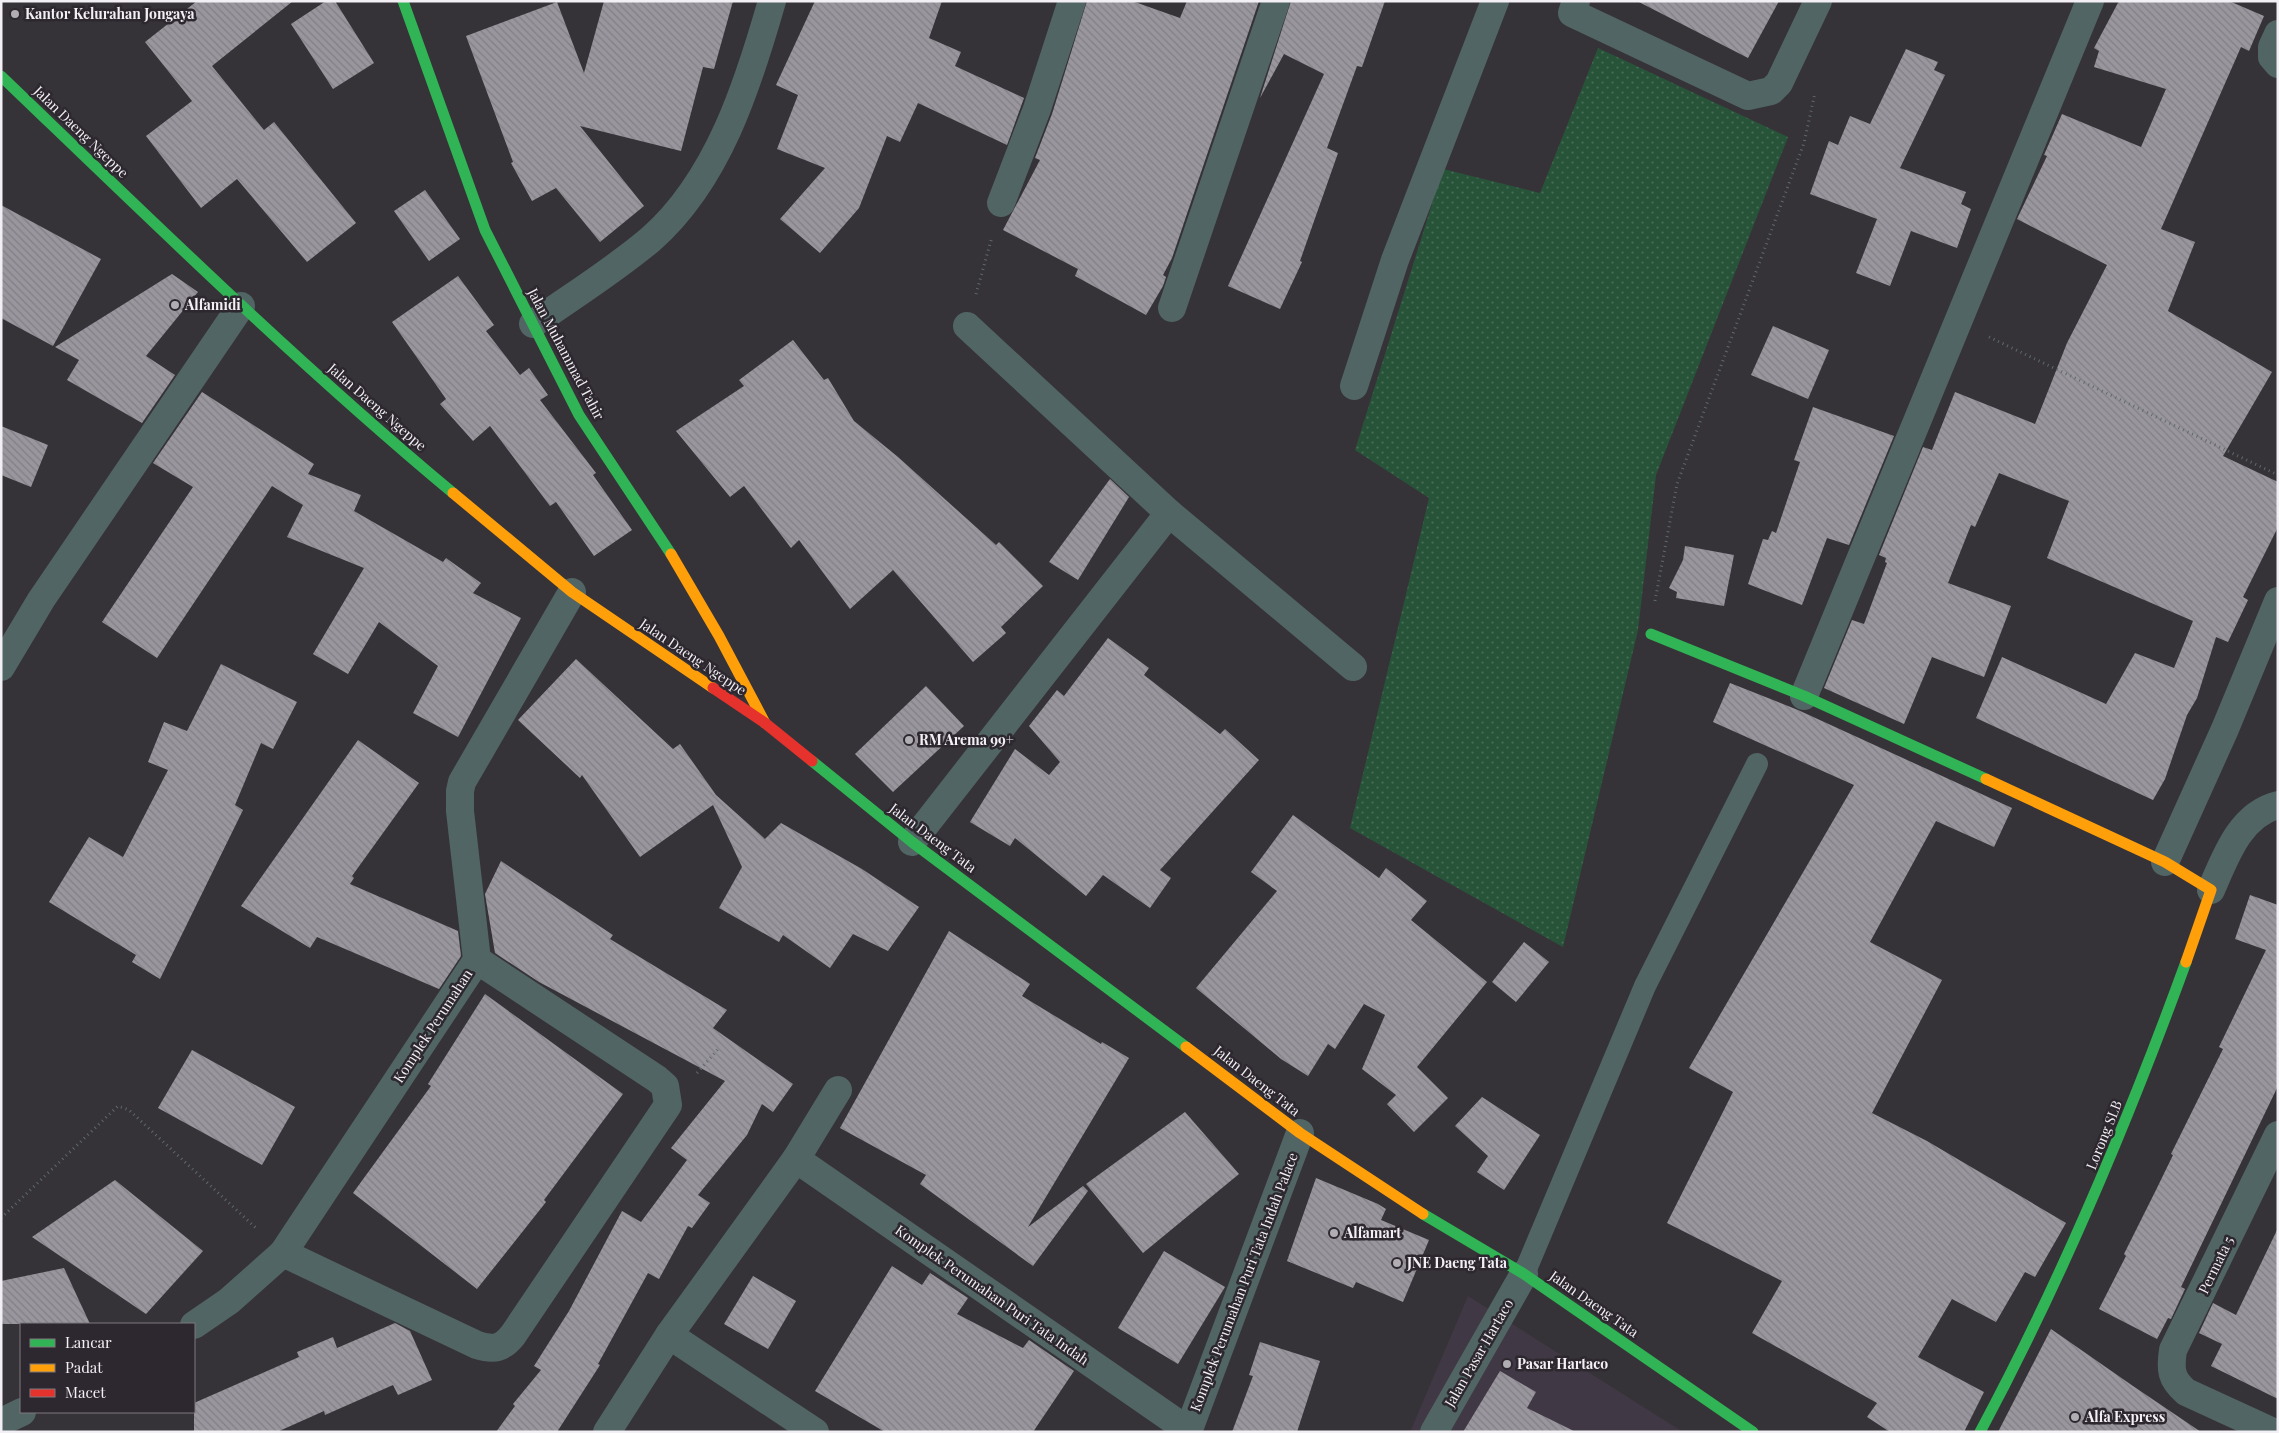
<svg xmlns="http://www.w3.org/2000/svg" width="2279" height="1433" font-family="'Playfair Display',serif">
<defs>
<pattern id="grass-dots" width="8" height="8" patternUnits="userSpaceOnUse" patternTransform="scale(1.25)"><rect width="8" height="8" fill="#275439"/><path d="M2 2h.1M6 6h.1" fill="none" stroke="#476d56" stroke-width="1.8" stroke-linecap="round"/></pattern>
<pattern id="building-back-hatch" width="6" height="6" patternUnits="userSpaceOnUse" patternTransform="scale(1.25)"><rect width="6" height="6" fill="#9a969e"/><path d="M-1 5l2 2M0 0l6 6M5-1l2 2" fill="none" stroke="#827f85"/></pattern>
</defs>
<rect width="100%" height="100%" fill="#363338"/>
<!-- built -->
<path fill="#403844" d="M1468,1296L1683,1432H1410Z"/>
<!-- grass -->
<path fill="url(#grass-dots)" d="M1598,48L1788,137L1656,475L1638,630L1563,947L1350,828L1429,498L1355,450L1443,169L1540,193Z"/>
<!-- building -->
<g fill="url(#building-back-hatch)">
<path d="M197,1H293L212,66L264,130L274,122L356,223L307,262L237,179L201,208L146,136L192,101L145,42Z"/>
<path d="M326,1H335L374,63L333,89L291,24Z"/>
<path d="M604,1H733L714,69L703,67L681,151L580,126L644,206L600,242L556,188L532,201L511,163L513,162L466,36L557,2L584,73Z"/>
<path d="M815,1H942L929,38L961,52L955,66L1024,98L1007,145L918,103L900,142L887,136L859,208L820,253L780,219L825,168L777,149L798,95L776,85Z"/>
<path d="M1087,1H1132L1180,18L1187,1H1259L1172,258L1163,275L1166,277L1163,286L1146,315L1075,276L1078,269L1003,230L1040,160L1035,158L1052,114Z"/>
<path d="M1291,1H1385L1362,67L1357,66L1327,148L1338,153L1300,261L1302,262L1280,309L1228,286L1324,74L1284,54L1260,98Z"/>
<path d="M1637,1H1779L1748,58Z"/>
<path d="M2119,1H2229L2264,16L2249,51L2241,47L2161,229L2195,242L2168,311L2272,372L2223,456L2278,482V527L2243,597L2248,600L2228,642L2216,637L2197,698L2187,715L2165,779L2153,800L1976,718L2002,657L2106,704L2135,653L2174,668L2193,621L2047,558L2069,501L1999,473L1975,527L1971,525L1948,583L2011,606L1984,677L1932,657L1904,724L1824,688L1852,620L1864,624L1887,563L1885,562L1886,558L1879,555L1923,447L1932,450L1955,392L2035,424L2067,343L2107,265L2017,219L2047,156L2044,155L2062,114L2141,147L2166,89L2094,67L2099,51L2094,48Z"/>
<path d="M1906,49L1938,62L1934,70L1945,75L1900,168L1966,192L1961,204L1971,209L1957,248L1911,231L1890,286L1856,273L1877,219L1810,194L1829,141L1838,145L1850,116L1870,124Z"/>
<path d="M425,190L460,239L429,261L394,211Z"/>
<path d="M1,205L101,259L53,346L1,318Z"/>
<path d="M172,274L198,292L146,356L175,375L142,423L67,380L79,360L55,347Z"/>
<path d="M458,276L494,325L486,331L520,375L529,368L548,395L540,400L596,473L593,475L632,530L594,556L556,502L550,506L490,426L473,441L440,404L446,399L392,322Z"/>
<path d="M1773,326L1829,350L1808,399L1751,375Z"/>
<path d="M793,340L824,380L828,378L854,421L898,457L996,545L999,542L1043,586L1001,627L1006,633L973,662L893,570L850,609L799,540L791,548L744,486L730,497L676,431L744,386L739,380Z"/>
<path d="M202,392L314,464L308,474L361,495L354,511L443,562L446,558L481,583L473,593L521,618L458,737L413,713L438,666L379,622L348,674L313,654L364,568L287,537L303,505L272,486L157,658L102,622L193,487L153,463Z"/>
<path d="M1813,407L1894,436L1849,545L1827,538L1802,605L1748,584L1763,539L1768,540L1772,531L1776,533L1800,462L1794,460Z"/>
<path d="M1,426L48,445L31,487L1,475Z"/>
<path d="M1110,479L1129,497L1078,580L1049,562Z"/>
<path d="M1685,546L1734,555L1724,606L1676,598L1677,592L1669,588L1683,560Z"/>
<path d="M1108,638L1149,668L1144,675L1220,734L1225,729L1259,760L1160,870L1171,878L1150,908L1103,875L1086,896L1015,838L1010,846L970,822L1015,749L1049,775L1060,762L1029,726L1057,690L1064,696Z"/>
<path d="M576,659L673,749L680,744L716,795L765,839L781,823L862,869L919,907L888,951L853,934L830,968L783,935L779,942L719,908L742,867L713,805L640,857L582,775L580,778L518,720Z"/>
<path d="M221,664L297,702L273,749L261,743L235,805L243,810L160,979L132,962L136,955L49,902L89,837L123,857L168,770L148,762L164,722L187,731Z"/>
<path d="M1730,683L1798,710L2012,808L1994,847L1936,821L1870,942L1942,980L1872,1113L1927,1141L2066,1223L2035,1277L2025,1272L1996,1322L1952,1299L1918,1357L1984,1392L1964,1432H1890L1867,1417L1877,1403L1752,1333L1782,1281L1667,1223L1733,1092L1689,1068L1854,785L1713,722Z"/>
<path d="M926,686L964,726L893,792L855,754Z"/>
<path d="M358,740L419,783L352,876L354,878L350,884L458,931L461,956L439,989L317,937L310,948L241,906Z"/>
<path d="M1293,815L1379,878L1386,868L1427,901L1411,920L1487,982L1417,1067L1448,1098L1414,1132L1387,1104L1396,1095L1362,1069L1385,1015L1364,1004L1335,1049L1328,1044L1308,1076L1281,1059L1196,988L1277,891L1251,872Z"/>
<path d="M501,861L613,935L610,939L727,1010L713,1028L793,1084L773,1112L762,1104L747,1135L698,1195L710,1203L692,1228L688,1226L659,1279L648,1273L598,1364L600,1365L557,1432H496L515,1406L513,1404L541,1370L534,1366L569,1311L622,1211L641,1222L687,1160L671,1148L725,1081L539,982L495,953L485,894Z"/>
<path d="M2250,895L2278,905V1086L2181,1287L2185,1289L2171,1319L2168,1318L2157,1339L2099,1309L2126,1256L2124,1254L2157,1188L2173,1155L2171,1154L2223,1049L2219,1047L2266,950L2235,939Z"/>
<path d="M949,931L1030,984L1022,996L1101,1044L1102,1042L1129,1058L1028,1227L1083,1186L1088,1191L1033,1266L920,1184L926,1175L840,1128Z"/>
<path d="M1524,942L1549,962L1516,1002L1492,982Z"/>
<path d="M485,994L623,1094L544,1200L546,1202L477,1289L353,1193L431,1086L428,1084Z"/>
<path d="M192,1050L295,1107L262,1165L158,1108Z"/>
<path d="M1482,1097L1540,1135L1504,1190L1477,1172L1488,1156L1455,1126Z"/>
<path d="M1185,1112L1239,1174L1143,1253L1086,1184Z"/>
<path d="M1316,1178L1378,1204L1386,1209L1381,1220L1429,1240L1403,1302L1356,1282L1353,1288L1287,1261Z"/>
<path d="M115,1180L203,1251L146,1314L32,1237Z"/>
<path d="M2278,1228V1399L2211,1366L2222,1344L2199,1333L2213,1303L2236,1315Z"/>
<path d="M1164,1251L1225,1287L1178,1364L1118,1328Z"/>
<path d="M892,1266L922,1285L930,1273L968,1298L957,1314L1023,1348L1029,1340L1074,1371L1033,1432H885L815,1391Z"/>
<path d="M64,1268L90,1324H1V1281Z"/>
<path d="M753,1276L796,1301L768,1349L724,1324Z"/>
<path d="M395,1323L410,1331L432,1380L398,1395L393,1385L325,1415L324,1411L277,1432H194V1403L299,1357L297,1352L333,1337L337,1348Z"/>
<path d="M2051,1329L2133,1386L2201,1432H1998Z"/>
<path d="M1260,1342L1320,1361L1297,1432H1232L1253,1376L1249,1375Z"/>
<path d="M1500,1371L1536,1392L1527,1408L1576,1432H1463Z"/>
</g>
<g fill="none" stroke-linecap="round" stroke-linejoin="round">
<!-- path -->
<g stroke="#5e6a69" stroke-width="3" stroke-dasharray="1 4" stroke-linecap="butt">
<path d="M976,294L992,237"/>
<path d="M1989,337L2278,475"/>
<path d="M1655,601L1677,484L1804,143L1815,93"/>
<path d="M697,1073L719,1048"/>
<path d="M1,1218L118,1106L129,1110L257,1229"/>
</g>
<!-- lane -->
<path stroke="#516564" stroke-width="22" d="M1524,1274L1645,986L1757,764"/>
<!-- street -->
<g stroke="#516564" stroke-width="28">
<path d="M1576,1L1572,13L1748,96L1771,91L1779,83L1818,1"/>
<path d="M2278,34L2272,47V57L2278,64"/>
<path d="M1001,203L1037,109L1072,1"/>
<path d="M1172,308L1276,1"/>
<path d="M533,324C571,297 616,269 651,239C718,180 748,85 772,1"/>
<path d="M1354,386L1395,260L1495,1"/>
<path d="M1169,513L1353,667"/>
<path d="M1,667L41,600L241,306"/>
<path d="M1804,696L2090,1"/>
<path d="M912,842L1169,513L967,326"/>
<path d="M2165,862L2225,729L2278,601"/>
<path d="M2211,890C2225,858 2240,814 2278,805"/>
<path d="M796,1159L1189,1431"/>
<path d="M283,1253L477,1345C494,1350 502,1349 513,1335L668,1105L665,1086L657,1079L477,960"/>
<path d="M194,1325L229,1301L283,1253L477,960L460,811V791L462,782L572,592"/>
<path d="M669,1335L815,1432"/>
<path d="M1,1422L22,1412"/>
<path d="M607,1432L669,1335L796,1159L838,1090"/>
<path d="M1188,1432L1300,1133"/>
<path d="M1434,1432L1524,1274"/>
<path d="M2273,1432L2186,1392C2171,1379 2170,1370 2173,1350L2278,1135"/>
</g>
<!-- fast -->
<g stroke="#30b455" stroke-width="11">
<path d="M403,1L485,230L579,415L671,554"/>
<path d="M1,76C149,218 296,362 453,493"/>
<path d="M1651,634L1804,696L1986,779"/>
<path d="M812,761L912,842L1186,1047"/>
<path d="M1423,1214L1524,1274L1753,1432"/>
<path d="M1980,1432C2061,1281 2127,1124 2186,962"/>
</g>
<!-- slow -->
<g stroke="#ff9f0a" stroke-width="11">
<path d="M453,493L572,592L713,688"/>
<path d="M671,554L719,636L765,723"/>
<path d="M1986,779L2165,862L2211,890L2186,962"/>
<path d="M1186,1047L1300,1133L1423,1214"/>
</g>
<!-- jam -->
<path stroke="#e5322d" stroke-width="11" d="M713,688L765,723L812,761"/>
</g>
<!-- markers -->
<g fill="#b1aeb3" stroke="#2d282f" stroke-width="2">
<circle cx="15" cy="14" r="5"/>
<circle cx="175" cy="305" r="5"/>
<circle cx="909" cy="740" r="5"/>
<circle cx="1334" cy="1233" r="5"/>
<circle cx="1397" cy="1263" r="5"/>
<circle cx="1507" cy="1364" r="5"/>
<circle cx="2075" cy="1417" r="5"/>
</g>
<g text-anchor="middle" stroke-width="5" stroke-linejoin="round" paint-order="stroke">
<!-- poi labels -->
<g font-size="14" font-weight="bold" fill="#f3f0f5" stroke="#2d282f" text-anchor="start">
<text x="25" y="19">Kantor Kelurahan Jongaya</text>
<text x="185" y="310">Alfamidi</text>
<text x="919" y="745">RM Arema 99+</text>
<text x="1344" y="1238">Alfamart</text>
<text x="1407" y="1268">JNE Daeng Tata</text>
<text x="1517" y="1369">Pasar Hartaco</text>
<text x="2085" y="1422">Alfa Express</text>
</g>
<!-- street labels -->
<g font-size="14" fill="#f3f0f5" stroke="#2d282f">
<text transform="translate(81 132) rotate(44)" y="5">Jalan Daeng Ngeppe</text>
<text transform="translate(566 354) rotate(62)" y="5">Jalan Muhammad Tahir</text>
<text transform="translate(377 407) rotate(41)" y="5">Jalan Daeng Ngeppe</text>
<text transform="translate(693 657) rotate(34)" y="5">Jalan Daeng Ngeppe</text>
<text transform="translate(933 838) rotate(37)" y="5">Jalan Daeng Tata</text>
<text transform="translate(433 1026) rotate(-57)" y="5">Komplek Perumahan</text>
<text transform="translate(1257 1081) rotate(38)" y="5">Jalan Daeng Tata</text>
<text transform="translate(2104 1135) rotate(-68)" y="5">Lorong SLB</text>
<text transform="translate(2216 1265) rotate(-64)" y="5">Permata 5</text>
<text transform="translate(1244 1282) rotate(-69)" y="5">Komplek Perumahan Puri Tata Indah Palace</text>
<text transform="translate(992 1295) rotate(35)" y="5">Komplek Perumahan Puri Tata Indah</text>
<text transform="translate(1594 1304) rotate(35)" y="5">Jalan Daeng Tata</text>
<text transform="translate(1479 1353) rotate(-60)" y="5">Jalan Pasar Hartaco</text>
</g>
</g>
<!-- border -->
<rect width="2279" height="1433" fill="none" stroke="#f3f0f5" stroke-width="5"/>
<!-- legend -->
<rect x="20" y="1323" width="175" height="90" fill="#2d282f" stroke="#7c787e"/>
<rect x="30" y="1339" width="25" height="8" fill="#30b455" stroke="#7c787e"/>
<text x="65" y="1348" font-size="15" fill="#f3f0f5">Lancar</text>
<rect x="30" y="1364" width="25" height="8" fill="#ff9f0a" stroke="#7c787e"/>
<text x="65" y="1373" font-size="15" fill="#f3f0f5">Padat</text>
<rect x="30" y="1389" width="25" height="8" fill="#e5322d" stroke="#7c787e"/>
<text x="65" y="1398" font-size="15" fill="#f3f0f5">Macet</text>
</svg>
